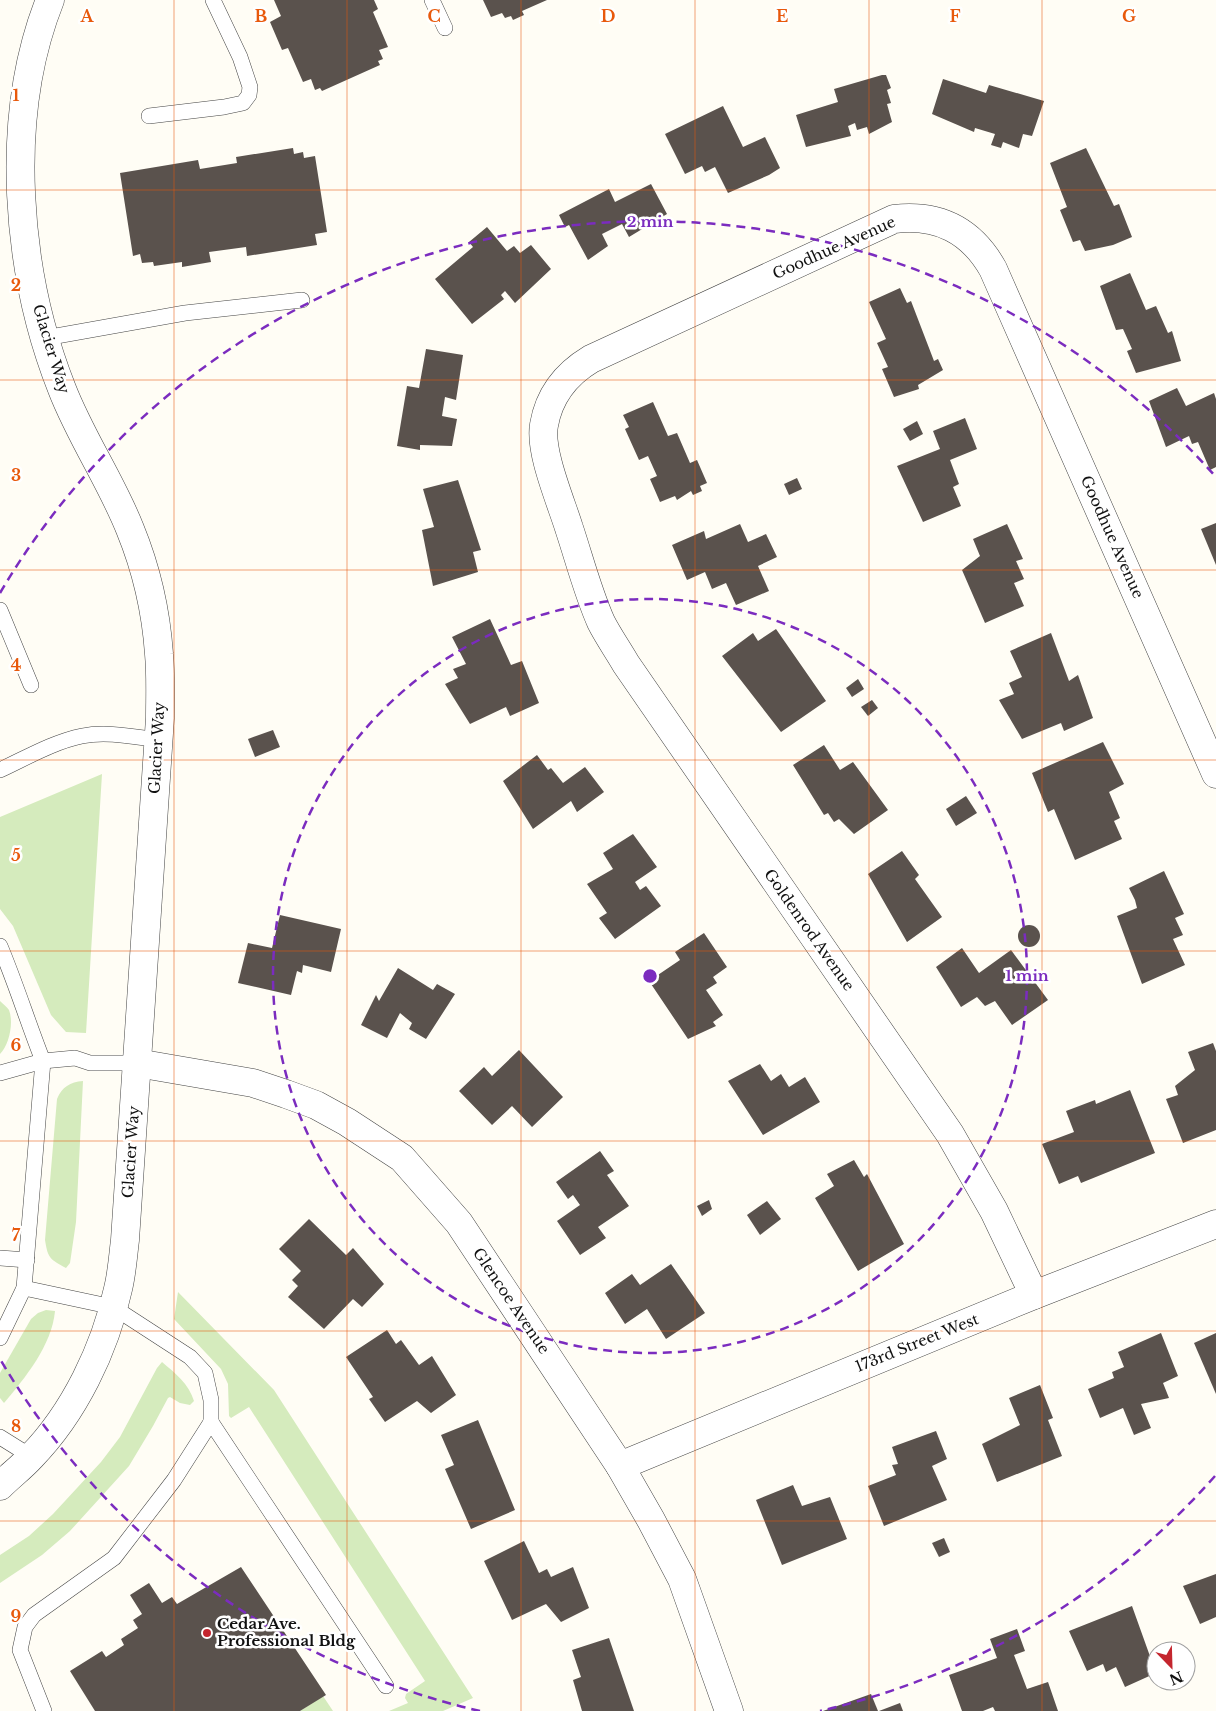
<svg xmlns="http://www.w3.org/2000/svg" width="1216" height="1711" font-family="'Libre Baskerville',serif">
<rect width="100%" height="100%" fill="#fffdf5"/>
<!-- green -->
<g fill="#d5ebbd">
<path d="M102,774L86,1033L66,1032L51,1015L13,926L0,909V817Z"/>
<path d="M0,1001C3,1004 7,1007 9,1010C14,1023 9,1045 0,1054Z"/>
<path d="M83,1081L76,1222L70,1263L66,1268C50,1259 48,1259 45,1240L57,1099C62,1087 70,1082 83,1081Z"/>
<path d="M178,1292L274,1390L473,1698L443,1711H389L408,1703L405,1698L406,1694L425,1681L249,1407L231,1418L229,1416L228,1384L221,1369L174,1319Z"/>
<path d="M46,1310L55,1311C52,1345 25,1378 4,1403L0,1398V1373L31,1319L38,1313Z"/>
<path d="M162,1362C175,1373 189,1384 194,1401L190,1405L180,1403L170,1397L168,1398L153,1426L129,1466L70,1531L42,1555L0,1583V1555L29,1536L53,1514L101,1462L120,1437L157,1368Z"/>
<path d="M323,1696L333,1711H300Z"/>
</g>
<!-- building -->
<g fill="#5a524d">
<path d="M274,0H374L378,9L373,12L388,47L379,50L383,59L378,61L380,65L322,91L320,88L315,90L311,79L303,82L288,48L282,50L270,22L281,16Z"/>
<path d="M483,0H547L522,11L524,15L513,20L511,16L505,18L502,13L491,17Z"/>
<path d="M882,75H886L891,88L887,90L891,103L887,104L892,122L869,134L867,127L857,130L855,123L848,126L851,136L806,147L796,115L838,102L834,89Z"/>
<path d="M943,79L986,93L989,85L1044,101L1032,136L1023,134L1019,148L1003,142L1001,148L991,145L995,134L975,128L974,132L932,114Z"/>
<path d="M723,106L743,147L765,137L780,168L769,175L728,193L715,167L705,172L702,166L685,174L665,134Z"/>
<path d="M293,148L294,154L303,152L304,158L315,156L327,232L315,234L317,245L247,256L246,247L209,252L211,262L182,267V262L154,266L153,262L142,263L140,254L133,256L120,173L198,160L200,169L237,163L236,157Z"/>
<path d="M1086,148L1114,206L1119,204L1132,237L1113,245L1085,251L1080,240L1073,242L1060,210L1067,207L1050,163Z"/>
<path d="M651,184L667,214L629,237L622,224L602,234L608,246L588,260L569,225L565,227L559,215L609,189L615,202Z"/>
<path d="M487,227L507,251L514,246L520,253L531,245L551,269L515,303L505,291L501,295L504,299L472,324L435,279L473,247L469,242Z"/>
<path d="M1130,273L1146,310L1156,306L1168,333L1172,331L1181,361L1136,373L1127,351L1132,349L1123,329L1116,330L1100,286Z"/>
<path d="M900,288L907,303L911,301L934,361L938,359L943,370L918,385L919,389L894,397L882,369L888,367L877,343L886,339L869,302Z"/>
<path d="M426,349L463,355L456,400L445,397L442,416L457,419L452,446L420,445V450L397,446L407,386L419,388Z"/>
<path d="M1177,388L1186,406L1214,393L1216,399V467L1210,470L1198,442L1192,444L1189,436L1166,447L1149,401Z"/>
<path d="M653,402L668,436L677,433L690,463L697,460L707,483L700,486L702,491L693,495L691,491L677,500L675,496L660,502L650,479L657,476L648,456L639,460L625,429L629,427L623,415Z"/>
<path d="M965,418L977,449L950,460L959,484L953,487L961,506L923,522L897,466L940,449L933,431Z"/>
<path d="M917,421L923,434L910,441L903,429Z"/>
<path d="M797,478L802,489L789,495L784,484Z"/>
<path d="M458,480L481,550L473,552L478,572L433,586L422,530L434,527L423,489Z"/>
<path d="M1216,523V565L1201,529Z"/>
<path d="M740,524L748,542L766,534L777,557L758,566L769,591L736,605L726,583L712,589L705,572L687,580L672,545L704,531L706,539Z"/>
<path d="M1007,524L1023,559L1016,561L1024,579L1014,583L1024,606L985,623L962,570L980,556L973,539Z"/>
<path d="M490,619L511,665L522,661L539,703L510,716L506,707L470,724L445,684L458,678L453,669L466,664L452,637Z"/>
<path d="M776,629L826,701L781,732L722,656L753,633L758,641Z"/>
<path d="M1051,633L1069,681L1078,675L1093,718L1064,731L1061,723L1022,739L999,700L1014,694L1009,683L1022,677L1010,651Z"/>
<path d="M858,679L864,689L852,697L846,688Z"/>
<path d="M872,700L878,708L868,716L861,707Z"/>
<path d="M273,730L280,747L255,757L248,739Z"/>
<path d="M1103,742L1124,784L1109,792L1120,818L1114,821L1122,839L1075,860L1054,809L1048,812L1032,773Z"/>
<path d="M824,745L840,770L853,762L888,810L854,834L839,819L834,822L828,813L824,815L793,765Z"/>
<path d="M537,755L548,770L551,768L563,783L585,767L604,792L577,812L571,801L533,829L503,781Z"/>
<path d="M966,796L977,813L956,826L946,809Z"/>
<path d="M633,834L657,867L635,882L640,890L646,886L661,906L615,939L599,918L607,913L587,884L613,869L603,853Z"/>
<path d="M902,851L919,875L915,879L942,917L907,942L868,874Z"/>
<path d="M1164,871L1184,914L1175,918L1183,935L1173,939L1185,965L1142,984L1117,916L1137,908L1135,900L1129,888Z"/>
<path d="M280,915L341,929L331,972L303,965L302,973L297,971L291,995L238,983L248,943L272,948Z"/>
<circle cx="1029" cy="936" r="11"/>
<path d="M704,933L727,967L713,977L717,983L706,990L723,1015L713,1022L716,1026L688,1039L649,981L680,960L675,952Z"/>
<path d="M962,948L979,973L1011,950L1048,1000L1012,1025L995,1001L985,1006L977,997L961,1007L936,967Z"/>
<path d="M398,968L433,990L437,984L455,994L426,1039L409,1029L412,1023L400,1013L387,1038L361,1025L376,995L379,1001Z"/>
<path d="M1213,1043L1216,1051V1130L1183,1143L1166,1099L1178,1095L1175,1086L1195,1070L1188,1052Z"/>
<path d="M519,1050L563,1097L532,1127L512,1106L492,1125L459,1091L484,1067L492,1076Z"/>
<path d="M760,1064L771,1081L781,1074L789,1087L805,1077L820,1102L763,1135L728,1081Z"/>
<path d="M1130,1090L1155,1153L1081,1183L1078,1176L1059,1184L1042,1144L1074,1132L1066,1111L1095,1100L1096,1104Z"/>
<path d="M600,1151L614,1171L607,1175L629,1206L598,1227L606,1238L580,1255L557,1221L580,1205L573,1195L568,1199L556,1182Z"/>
<path d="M854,1160L864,1177L867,1174L904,1244L858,1271L815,1198L834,1186L827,1174Z"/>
<path d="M709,1200L712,1209L702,1216L697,1206Z"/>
<path d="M767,1201L781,1219L760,1235L747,1215Z"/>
<path d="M309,1219L346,1255L353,1248L384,1284L362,1307L353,1299L324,1329L288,1297L298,1286L292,1280L301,1271L279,1249Z"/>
<path d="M671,1264L705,1313L666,1339L647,1309L625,1324L605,1293L632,1274L640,1285Z"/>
<path d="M387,1330L396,1344L401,1340L419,1365L432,1356L456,1395L431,1413L417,1401L385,1422L369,1399L373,1397L346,1357Z"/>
<path d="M1161,1333L1178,1376L1163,1383L1169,1398L1141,1404L1151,1428L1134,1435L1123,1408L1100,1418L1088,1389L1114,1378L1112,1372L1124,1367L1118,1352Z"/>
<path d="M1216,1333V1394L1194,1343Z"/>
<path d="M1040,1385L1053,1418L1048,1420L1062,1456L997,1482L982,1444L1020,1425L1009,1398Z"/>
<path d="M478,1420L515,1510L471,1529L445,1469L454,1465L441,1435Z"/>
<path d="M936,1431L947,1459L932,1466L947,1500L884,1526L868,1486L896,1475L892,1465L898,1464L892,1447Z"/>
<path d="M793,1485L802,1506L830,1497L847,1539L782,1565L756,1500Z"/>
<path d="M944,1538L950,1552L939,1557L932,1543Z"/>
<path d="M524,1541L539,1573L547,1569L551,1577L573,1567L589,1608L561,1622L546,1604L512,1620L484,1561Z"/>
<path d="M241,1567L326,1695L300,1711H95L70,1671L102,1651L106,1657L124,1645L121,1639L138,1628L133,1620L142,1614L130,1595L149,1583L162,1603L172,1597L177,1604Z"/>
<path d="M1216,1574V1617L1200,1624L1183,1586Z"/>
<path d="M1132,1606L1156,1673L1125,1687L1116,1667L1106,1672L1103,1664L1087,1671L1069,1631Z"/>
<path d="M1017,1629L1025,1651L1014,1655L1027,1689L1048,1682L1058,1711H995L993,1707L983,1711H962L949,1675L997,1658L990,1639Z"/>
<path d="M609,1638L634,1711H582L573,1680L581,1677L572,1650Z"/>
<path d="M871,1694L878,1711H823Z"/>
<path d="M900,1703L903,1711H879Z"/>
</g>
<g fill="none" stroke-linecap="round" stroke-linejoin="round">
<!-- service casing -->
<g stroke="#444" stroke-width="16">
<g id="service">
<path d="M432,0L445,28"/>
<path d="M149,116L224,107L243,103L249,95L250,87L240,57L213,0"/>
<path d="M45,338L185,313L302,300"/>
<path d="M0,610L31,685"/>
<path d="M0,770C26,758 53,742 82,736C107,731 134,737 159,740"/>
<path d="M0,946C16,984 28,1023 43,1061L24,1288L0,1338"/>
<path d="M0,1073L43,1061L75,1058L90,1063H137"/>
<path d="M0,1258L27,1260"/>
<path d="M24,1288L113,1307L190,1357L205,1373L211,1400V1422"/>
<path d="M0,1437L32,1457"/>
<path d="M44,1711L20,1650L25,1627L34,1615L114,1558L174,1480L211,1422L386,1686"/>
</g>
</g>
<!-- minor casing -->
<g stroke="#444" stroke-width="29">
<g id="minor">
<path d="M137,1063L253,1083L286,1094L316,1105L347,1122L402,1158L459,1223L620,1466L651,1520L682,1579L729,1711"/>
<path d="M1034,1295L994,1211L950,1134L626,664C618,650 608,636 601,622C588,593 579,558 569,528C561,502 539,451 544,425C549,396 566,374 591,359L894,219C938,214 971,230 993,269L1216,774"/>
<path d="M620,1466L1034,1295L1216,1224"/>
</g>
</g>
<!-- tertiary casing -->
<g stroke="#444" stroke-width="29">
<path id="tertiary" d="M0,1486C10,1476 22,1467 31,1457C74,1413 105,1349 118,1289C122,1273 123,1256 125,1240L160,718C160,697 161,675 159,654C156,611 146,568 130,529C111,481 81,438 62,389C16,273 3,118 50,0"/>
</g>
<!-- service -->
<use href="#service" stroke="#fff" stroke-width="15"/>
<!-- minor -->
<use href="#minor" stroke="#fff" stroke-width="28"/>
<!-- tertiary -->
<use href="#tertiary" stroke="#fff" stroke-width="28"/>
</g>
<!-- grid -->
<path fill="none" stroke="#e8590c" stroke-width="1" stroke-opacity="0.55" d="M174,0V1711M347,0V1711M521,0V1711M695,0V1711M869,0V1711M1042,0V1711M0,190H1216M0,380H1216M0,570H1216M0,760H1216M0,951H1216M0,1141H1216M0,1331H1216M0,1521H1216"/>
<!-- distance rings -->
<g fill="none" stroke="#7b2cbf" stroke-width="2.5" stroke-dasharray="9 6">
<circle cx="650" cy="976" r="377"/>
<path d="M1215 1476A754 754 0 0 1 820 1711M480 1711A754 754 0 0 1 0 1359M0 593A754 754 0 0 1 1215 476"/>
</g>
<!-- markers -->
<circle fill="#c4262e" stroke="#fff" stroke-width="2" cx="207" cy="1633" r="5"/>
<g text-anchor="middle" stroke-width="5" stroke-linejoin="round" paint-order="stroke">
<!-- street labels -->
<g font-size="15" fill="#111" stroke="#fff">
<text transform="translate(834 248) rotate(-24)" y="5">Goodhue Avenue</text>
<text transform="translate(51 349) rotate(73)" y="5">Glacier Way</text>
<text transform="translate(1112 537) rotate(66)" y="5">Goodhue Avenue</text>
<text transform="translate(157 748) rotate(-87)" y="5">Glacier Way</text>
<text transform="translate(809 930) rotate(55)" y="5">Goldenrod Avenue</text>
<text transform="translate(131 1152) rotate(-86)" y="5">Glacier Way</text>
<text transform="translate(511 1301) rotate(56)" y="5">Glencoe Avenue</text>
<text transform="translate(917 1343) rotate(-22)" y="5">173rd Street West</text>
</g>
<!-- poi labels -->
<g font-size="15" font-weight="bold" fill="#111" stroke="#fff" text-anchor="start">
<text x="217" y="1629">Cedar Ave.<tspan x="217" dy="17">Professional Bldg</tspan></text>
</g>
</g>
<g font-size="16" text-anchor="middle" font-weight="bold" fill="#e8590c" stroke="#fff" stroke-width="5" stroke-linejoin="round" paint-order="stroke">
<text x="87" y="22">A</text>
<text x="261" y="22">B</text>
<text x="434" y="22">C</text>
<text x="608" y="22">D</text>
<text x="782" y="22">E</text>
<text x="955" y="22">F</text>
<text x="1129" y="22">G</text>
<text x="16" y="101">1</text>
<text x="16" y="291">2</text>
<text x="16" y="481">3</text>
<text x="16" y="671">4</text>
<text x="16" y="861">5</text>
<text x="16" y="1051">6</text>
<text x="16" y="1241">7</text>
<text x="16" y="1432">8</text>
<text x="16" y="1622">9</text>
</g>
<circle cx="650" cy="976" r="8" fill="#7b2cbf" stroke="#fff" stroke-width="2.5"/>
<g font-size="15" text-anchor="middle" font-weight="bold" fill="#7b2cbf" stroke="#fff" stroke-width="5" stroke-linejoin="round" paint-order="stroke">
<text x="650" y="227">2 min</text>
<text x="1027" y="981">1 min</text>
</g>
<!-- north arrow -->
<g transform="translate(1171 1666) rotate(157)"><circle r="24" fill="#ffffff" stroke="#a0a0a0"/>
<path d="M0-4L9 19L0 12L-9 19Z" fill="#c4262e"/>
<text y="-8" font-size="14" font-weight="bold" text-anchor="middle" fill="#111111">N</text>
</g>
</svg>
